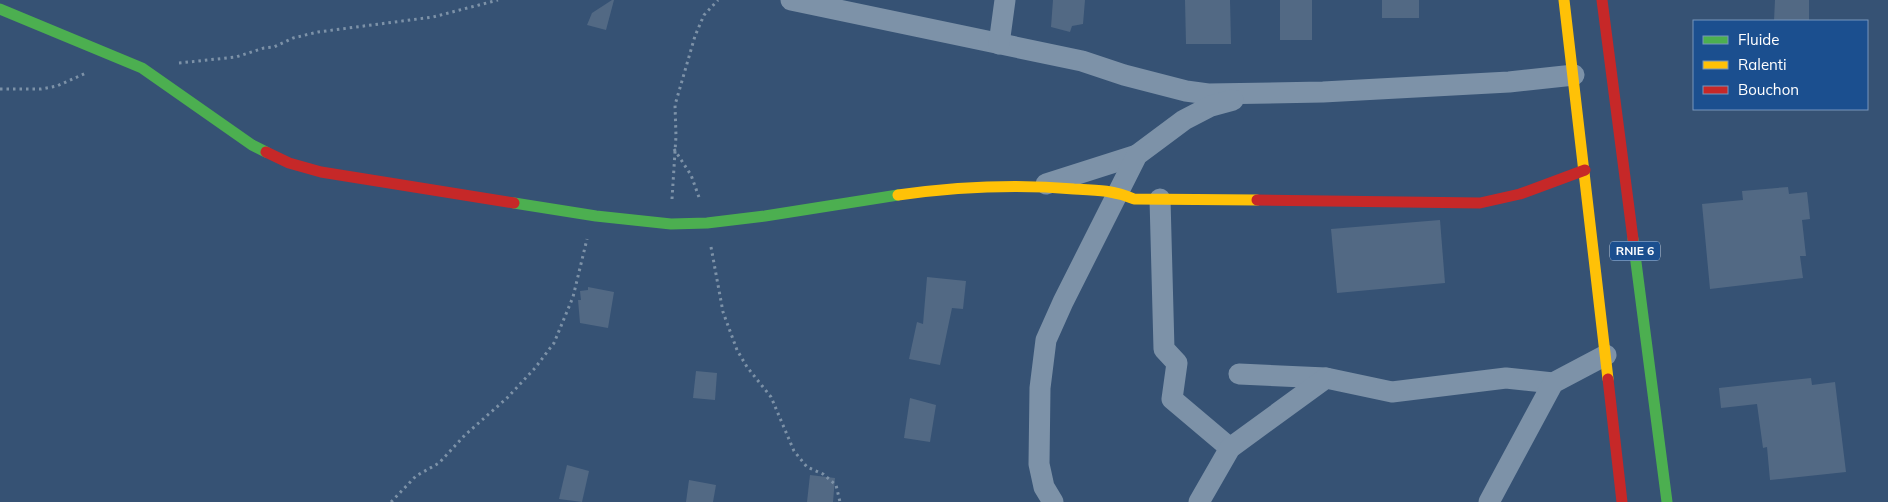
<svg xmlns="http://www.w3.org/2000/svg" width="1888" height="502" font-family="Mulish,sans-serif">
<rect width="100%" height="100%" fill="#365274"/>
<!-- building -->
<g fill="#526984">
<path d="M612,0H614L606,30L587,25L592,13Z"/>
<path d="M1053,0H1085L1083,24L1072,26L1070,32L1051,27Z"/>
<path d="M1185,0H1230L1231,44H1186Z"/>
<rect x="1280" y="0" width="32" height="40"/>
<rect x="1382" y="0" width="37" height="18"/>
<path d="M1775,0H1809V21H1774Z"/>
<path d="M1788,187L1789,194L1807,192L1810,219L1802,220L1806,256H1800L1803,278L1710,289L1702,204L1743,200L1742,191Z"/>
<path d="M1440,220L1445,283L1337,293L1331,229Z"/>
<path d="M927,277L966,281L963,309L952,308L940,365L909,359L917,322L923,324Z"/>
<path d="M588,287L614,292L608,328L580,323L578,300H581L580,291L588,290Z"/>
<path d="M696,371L717,373L715,400L693,398Z"/>
<path d="M1811,378L1812,385L1835,382L1846,472L1770,480L1767,447L1763,448L1757,404L1721,408L1719,388Z"/>
<path d="M910,398L936,405L930,442L904,438Z"/>
<path d="M567,465L589,471L582,502L559,499Z"/>
<path d="M810,475L835,478L833,502H807Z"/>
<path d="M689,480L716,485L713,502H686Z"/>
</g>
<g fill="none" stroke-linecap="round" stroke-linejoin="round">
<!-- path -->
<g stroke="#7d92a8" stroke-width="3" stroke-dasharray="2.5 4" stroke-linecap="butt">
<path d="M179,63L236,57L264,48L274,47L293,38L318,32L433,17L498,0"/>
<path d="M0,89H41L57,86L86,73"/>
<path d="M674,149L691,175L700,200"/>
<path d="M672,199L676,136L675,105L695,36L704,15L718,0"/>
<path d="M711,247L723,312L737,350L747,367L771,397L794,451L807,467L823,474L836,485L840,502"/>
<path d="M391,502L416,476L439,463L465,435L507,398L535,368L554,343L573,297L587,239"/>
</g>
<!-- street -->
<g stroke="#7d92a8" stroke-width="21">
<path d="M791,0L1082,61L1124,75L1186,91L1208,94L1323,92L1509,82L1574,75"/>
<path d="M999,44L1005,0"/>
<path d="M1046,184L1137,155"/>
<path d="M1160,199L1164,349L1177,363L1172,399L1230,448"/>
<path d="M1239,374L1326,378"/>
<path d="M1053,502L1044,487L1039,464L1040,388L1046,340L1063,302L1137,155L1184,120L1211,106L1233,100"/>
<path d="M1199,502L1230,448L1326,378L1392,392L1506,378L1553,383"/>
<path d="M1489,502L1553,383L1606,355"/>
</g>
<!-- fast -->
<g stroke="#4caf50" stroke-width="11">
<path d="M0,9L142,68L252,145L266,152"/>
<path d="M514,203L596,216L671,224L707,223L765,216L898,195"/>
<path d="M1633,239L1667,502"/>
</g>
<!-- slow -->
<g stroke="#ffc107" stroke-width="11">
<path d="M1564,0L1608,379"/>
<path d="M898,195C956,187 1015,184 1074,189C1097,190 1112,190 1134,199L1257,200"/>
</g>
<!-- jam -->
<g stroke="#c62828" stroke-width="11">
<path d="M1602,0L1633,239"/>
<path d="M266,152L289,163L321,172L514,203"/>
<path d="M1257,200L1480,203L1520,194L1585,170"/>
<path d="M1608,379L1622,502"/>
</g>
</g>
<g text-anchor="middle" stroke-width="4" stroke-linejoin="round" paint-order="stroke">
<!-- shield labels -->
<rect fill="#1b4f8f" stroke="#bbcadd" stroke-width="1" x="1610" y="241.5" width="50" height="19" rx="4"/>
<g font-size="12" font-weight="bold" fill="#fff">
<text x="1635" y="255">RNIE 6</text>
</g>
</g>
<!-- legend -->
<rect x="1693" y="20" width="175" height="90" fill="#1b4f8f" stroke="#7695bc"/>
<rect x="1703" y="36" width="25" height="8" fill="#4caf50" stroke="#7695bc"/>
<text x="1738" y="45" font-size="15" fill="#ffffff">Fluide</text>
<rect x="1703" y="61" width="25" height="8" fill="#ffc107" stroke="#7695bc"/>
<text x="1738" y="70" font-size="15" fill="#ffffff">Ralenti</text>
<rect x="1703" y="86" width="25" height="8" fill="#c62828" stroke="#7695bc"/>
<text x="1738" y="95" font-size="15" fill="#ffffff">Bouchon</text>
</svg>
